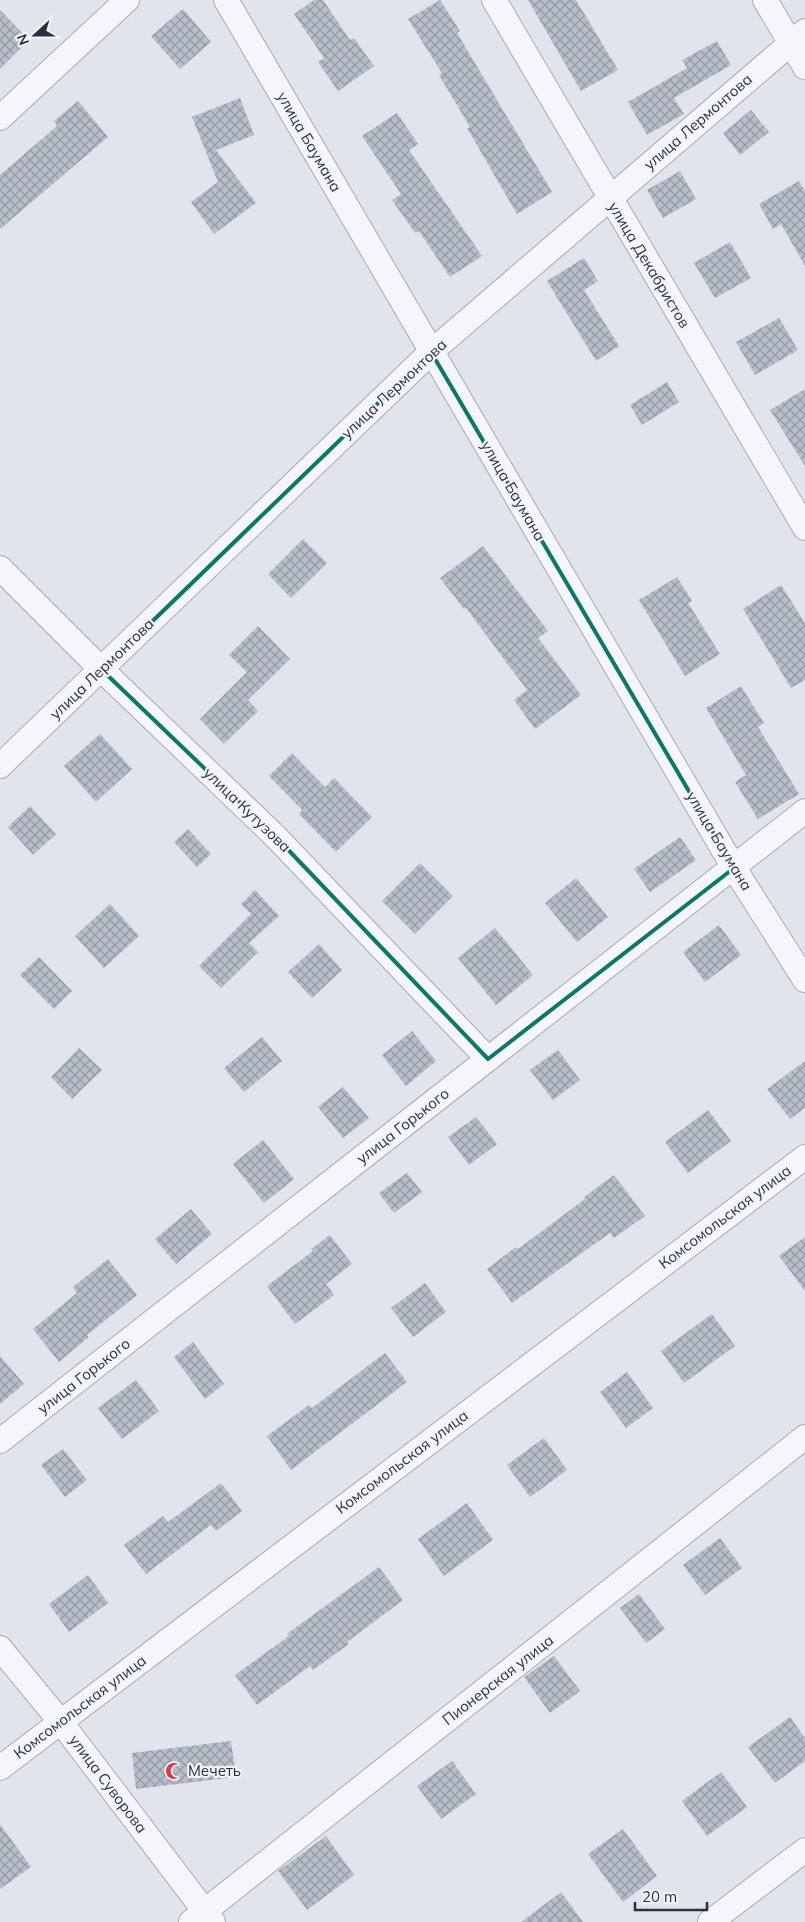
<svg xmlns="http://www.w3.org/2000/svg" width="805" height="1922" font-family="Mulish,sans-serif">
<defs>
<pattern id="building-cross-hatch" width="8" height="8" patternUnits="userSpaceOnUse" patternTransform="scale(1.25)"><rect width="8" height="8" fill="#b8bdca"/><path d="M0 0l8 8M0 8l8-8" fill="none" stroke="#969aa6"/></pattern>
</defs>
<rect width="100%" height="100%" fill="#e1e4eb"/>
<!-- building -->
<g fill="url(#building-cross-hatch)">
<path d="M314,0H323L350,40L354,38L374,66L338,91L318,62L324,58L294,14Z"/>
<path d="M440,0L460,31L457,33L552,192L517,214L467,128L470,127L439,75L442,73L408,19Z"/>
<path d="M528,0H576L618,70L581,91Z"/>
<path d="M183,9L211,42L180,69L151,36Z"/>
<path d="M0,10L29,40L0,69Z"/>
<path d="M717,41L731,65L674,98L684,114L647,135L628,102L687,68L682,60Z"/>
<path d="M240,98L254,135L216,150L256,203L214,234L191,202L218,182L192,117Z"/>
<path d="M78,101L108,137L0,229V175L57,126L54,121Z"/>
<path d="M751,110L769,132L740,155L723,133Z"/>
<path d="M397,113L418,144L409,150L482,256L450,277L419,231L415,233L392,200L401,194L362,136Z"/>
<path d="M680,171L696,199L663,218L647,190Z"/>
<path d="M799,181L805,191V266L781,224L773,229L759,204Z"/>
<path d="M730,242L751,278L715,298L694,263Z"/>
<path d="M584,258L598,281L584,290L619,346L596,361L547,281Z"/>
<path d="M779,318L798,350L755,375L736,342Z"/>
<path d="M667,382L679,402L642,425L630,405Z"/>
<path d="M805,389V466L770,410Z"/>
<path d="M303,539L327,563L291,598L268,574Z"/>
<path d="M483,546L548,631L538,638L581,695L535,729L514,700L527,690L466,608L464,609L440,578Z"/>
<path d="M677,577L692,601L688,603L720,654L685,676L639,600Z"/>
<path d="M781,585L805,623V680L791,688L743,609Z"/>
<path d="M258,626L290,659L248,700L258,711L224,744L200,719L247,672L229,655Z"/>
<path d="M741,686L764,723L758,727L799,794L758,819L735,782L746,775L706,708Z"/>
<path d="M100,734L132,769L96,802L64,766Z"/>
<path d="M292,753L325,787L334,778L372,817L336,852L299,814L302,810L269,776Z"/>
<path d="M30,806L56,834L33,855L8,827Z"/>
<path d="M188,829L211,854L197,867L174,842Z"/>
<path d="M680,837L696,860L650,892L634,869Z"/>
<path d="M420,863L453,896L415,934L382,901Z"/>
<path d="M576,878L608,917L577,942L545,903Z"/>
<path d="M255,890L279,916L249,943L258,952L221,988L199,966L251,914L241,904Z"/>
<path d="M110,904L139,936L104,968L75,936Z"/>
<path d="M719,925L741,955L705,982L683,952Z"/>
<path d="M495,928L533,975L496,1005L458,958Z"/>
<path d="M319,944L342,970L312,998L288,972Z"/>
<path d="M39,957L72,991L54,1009L20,975Z"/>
<path d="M412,1031L436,1061L406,1086L382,1055Z"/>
<path d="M262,1037L282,1061L244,1092L224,1068Z"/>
<path d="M79,1048L102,1070L72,1099L51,1077Z"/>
<path d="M558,1050L580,1080L553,1100L530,1070Z"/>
<path d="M805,1061V1108L790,1119L767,1089Z"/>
<path d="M343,1087L369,1118L343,1138L318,1107Z"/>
<path d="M708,1110L731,1141L688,1173L665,1142Z"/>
<path d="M476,1117L497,1144L469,1165L448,1137Z"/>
<path d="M263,1140L294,1179L264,1203L233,1164Z"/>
<path d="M407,1173L422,1192L394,1213L379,1193Z"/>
<path d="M614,1175L645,1216L614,1238L610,1233L512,1303L487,1269L516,1247L518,1249L585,1199L584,1197Z"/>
<path d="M191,1209L212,1234L176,1264L155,1239Z"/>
<path d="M330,1235L352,1264L326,1284L334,1295L295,1324L267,1286L313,1251L311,1249Z"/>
<path d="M805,1237V1291L779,1256Z"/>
<path d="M108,1259L137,1295L87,1335L89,1337L59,1362L33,1329L77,1293L73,1287Z"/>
<path d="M425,1283L446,1312L413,1337L391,1308Z"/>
<path d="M712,1314L735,1346L684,1383L661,1351Z"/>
<path d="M193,1342L224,1384L205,1399L174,1357Z"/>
<path d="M385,1353L407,1382L291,1470L267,1436L309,1405L312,1408Z"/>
<path d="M0,1356L24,1384L0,1404Z"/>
<path d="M627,1372L653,1408L626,1428L600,1392Z"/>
<path d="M136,1380L159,1411L122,1439L98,1408Z"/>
<path d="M544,1438L567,1470L530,1497L507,1465Z"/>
<path d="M63,1449L87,1480L65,1497L41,1465Z"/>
<path d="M221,1483L242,1511L216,1531L211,1525L146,1574L124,1545L163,1516L168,1522Z"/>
<path d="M467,1503L493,1540L444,1576L418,1539Z"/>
<path d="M720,1538L742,1568L705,1595L683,1565Z"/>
<path d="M379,1567L403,1600L347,1642L349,1644L313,1670L310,1666L257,1705L235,1675L289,1636L287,1634Z"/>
<path d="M88,1575L108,1603L69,1632L49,1604Z"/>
<path d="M639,1594L665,1629L646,1643L620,1608Z"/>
<path d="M554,1656L580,1691L550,1713L524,1677Z"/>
<path d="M790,1717L805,1738V1761L775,1783L748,1747Z"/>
<path d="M231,1741L236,1777L136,1789L132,1753Z"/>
<path d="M452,1761L476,1794L441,1819L417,1786Z"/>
<path d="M721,1772L747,1807L707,1836L682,1801Z"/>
<path d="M0,1824L31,1867L0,1889Z"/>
<path d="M623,1829L657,1876L623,1902L588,1854Z"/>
<path d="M326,1836L354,1875L307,1910L278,1871Z"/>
<path d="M561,1892L583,1922H521Z"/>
</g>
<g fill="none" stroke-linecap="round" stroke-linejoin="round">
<!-- minor casing -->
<g stroke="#a6aab6" stroke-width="26">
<g id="minor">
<path d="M226,0L734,868L805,980"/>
<path d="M494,0L805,528"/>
<path d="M765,0L805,67"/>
<path d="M0,118L127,0"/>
<path d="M0,568L102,670L275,836L488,1059"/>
<path d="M0,766L431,352L805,31"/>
<path d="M0,1441L805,811"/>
<path d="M0,1648L60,1721L213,1922"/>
<path d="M0,1768L805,1157"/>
<path d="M191,1922L805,1437"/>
<path d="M710,1922L805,1850"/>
</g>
</g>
<!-- minor -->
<use href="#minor" stroke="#f4f6f9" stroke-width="24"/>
</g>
<!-- marked area -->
<path fill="none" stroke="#0f766e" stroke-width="4" stroke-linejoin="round" d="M431,352L734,868L488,1059L275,836L102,670Z"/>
<!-- icons -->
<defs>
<g id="mosque-bare" transform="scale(1.35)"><path d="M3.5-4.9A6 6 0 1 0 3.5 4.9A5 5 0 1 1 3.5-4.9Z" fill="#db3b46" stroke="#f1f3f8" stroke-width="2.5" paint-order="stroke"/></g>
</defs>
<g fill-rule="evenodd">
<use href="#mosque-bare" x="174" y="1771"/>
</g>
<g text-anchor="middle" stroke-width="4.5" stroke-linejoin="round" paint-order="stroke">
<!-- street labels -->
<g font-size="15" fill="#283045" stroke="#f1f3f8">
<text transform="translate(698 122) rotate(-41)" y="5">улица Лермонтова</text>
<text transform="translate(309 142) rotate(60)" y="5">улица Баумана</text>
<text transform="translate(649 265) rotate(59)" y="5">улица Декабристов</text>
<text transform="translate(394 389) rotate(-43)" y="5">улица Лермонтова</text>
<text transform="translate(513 491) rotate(60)" y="5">улица Баумана</text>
<text transform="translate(102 669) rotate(-44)" y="5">улица Лермонтова</text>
<text transform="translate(247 810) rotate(44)" y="5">улица Кутузова</text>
<text transform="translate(719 841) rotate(59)" y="5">улица Баумана</text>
<text transform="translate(403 1126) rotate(-38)" y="5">улица Горького</text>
<text transform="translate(725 1217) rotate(-37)" y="5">Комсомольская улица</text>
<text transform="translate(84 1376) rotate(-38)" y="5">улица Горького</text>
<text transform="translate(402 1462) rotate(-37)" y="5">Комсомольская улица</text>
<text transform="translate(498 1680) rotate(-38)" y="5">Пионерская улица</text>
<text transform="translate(80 1707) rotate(-37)" y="5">Комсомольская улица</text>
<text transform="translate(108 1784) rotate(53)" y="5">улица Суворова</text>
</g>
<!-- poi labels -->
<g font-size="15" fill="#283045" stroke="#f1f3f8" text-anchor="start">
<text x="188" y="1776">Мечеть</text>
</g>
</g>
<!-- north arrow -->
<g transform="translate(35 35) rotate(249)" stroke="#f1f3f8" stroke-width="4" paint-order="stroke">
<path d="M0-4L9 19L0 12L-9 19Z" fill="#283045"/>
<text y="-8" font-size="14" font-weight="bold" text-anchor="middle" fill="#283045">N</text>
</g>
<!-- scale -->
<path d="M635 1902v8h72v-8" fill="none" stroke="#283045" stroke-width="2.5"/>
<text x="642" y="1902" font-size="15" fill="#283045" stroke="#f1f3f8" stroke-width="4" paint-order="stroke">20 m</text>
</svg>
